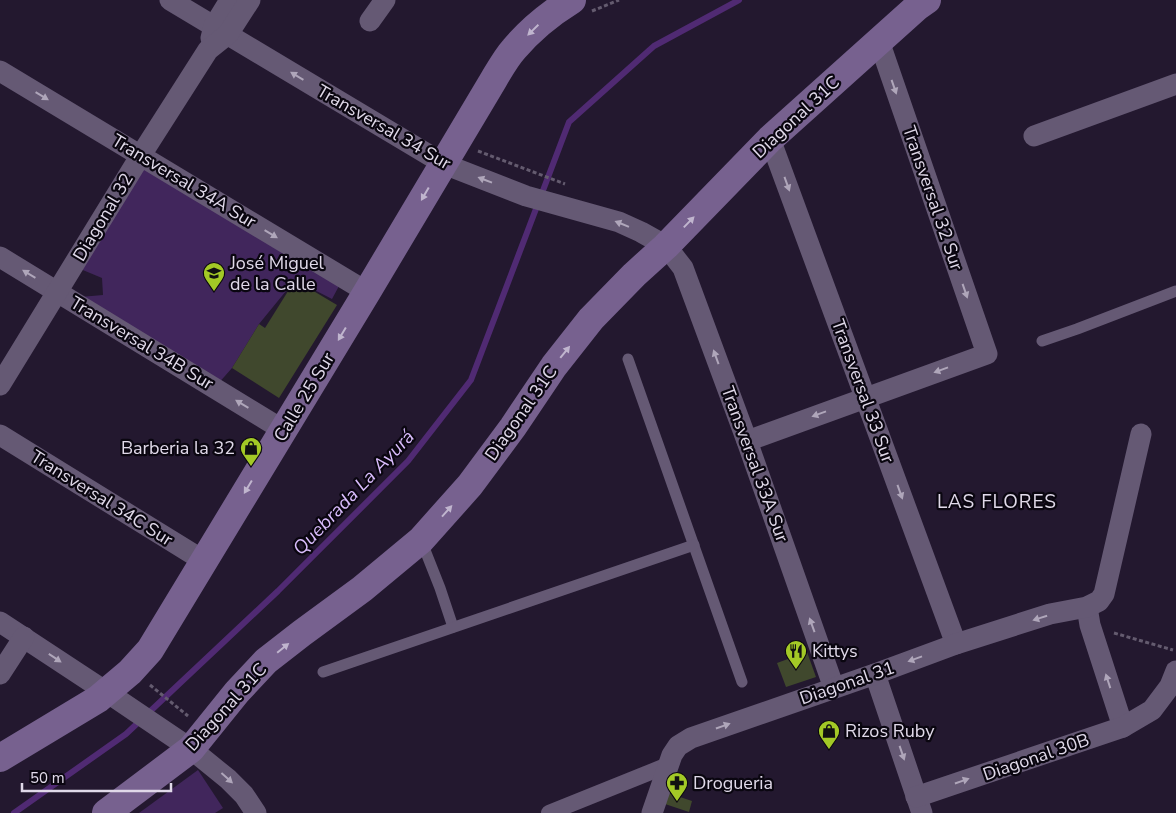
<svg xmlns="http://www.w3.org/2000/svg" width="1176" height="813" font-family="'Nunito Sans',sans-serif">
<rect width="100%" height="100%" fill="#23182f"/>
<!-- green -->
<g fill="#41265c">
<path d="M143,167L339,286L332,299L295,280L259,324L232,368L217,385L80,297L103,295L102,278L78,268Z"/>
<path d="M198,770L223,808L215,813H139Z"/>
</g>
<g fill="none" stroke-linecap="round" stroke-linejoin="round">
<!-- stream -->
<path stroke="#502a73" stroke-width="6" d="M14,813L126,734L278,591L408,461L471,380L569,122L654,46L739,0"/>
</g>
<!-- building -->
<g fill="#40482d">
<path d="M295,280L337,305L279,398L232,368L259,324L265,328Z"/>
<path d="M807,652L816,677L786,687L777,663Z"/>
<path d="M665,792L692,801L689,812L662,803Z"/>
</g>
<g fill="none" stroke-linecap="round" stroke-linejoin="round">
<!-- path -->
<g stroke="#645b6f" stroke-width="3" stroke-dasharray="4 2.5" stroke-linecap="butt">
<path d="M592,11L619,0"/>
<path d="M478,151L565,184"/>
<path d="M1114,633L1173,650"/>
<path d="M150,685L188,716"/>
</g>
<!-- service -->
<g stroke="#655974" stroke-width="11">
<path d="M1042,341L1077,329L1176,291"/>
<path d="M628,359L742,682"/>
<path d="M421,540L440,588L453,627"/>
<path d="M323,672L694,545"/>
</g>
<!-- pedestrian -->
<path stroke="#655974" stroke-width="16" d="M549,813L668,765"/>
<!-- minor -->
<g stroke="#655974" stroke-width="21">
<path d="M170,0L444,164L526,196L619,222L641,232L666,246L683,268L747,441L834,688"/>
<path d="M370,21L385,0"/>
<path d="M211,38L214,26L230,0"/>
<path d="M0,71L367,292"/>
<path d="M1034,136L1176,84"/>
<path d="M770,139L956,644"/>
<path d="M0,257L283,430"/>
<path d="M0,385L141,155L208,50L228,34L250,0"/>
<path d="M0,435L204,561"/>
<path d="M747,441L987,354L879,41"/>
<path d="M1087,607L1090,625L1123,727"/>
<path d="M0,622L117,699L191,749L228,779L244,795L256,813"/>
<path d="M0,674L24,637"/>
<path d="M875,674L922,813"/>
<path d="M916,797L1123,727L1152,710L1170,686L1176,671"/>
<path d="M652,813L672,755L678,746L691,738L875,674L956,644L1050,614L1087,607L1099,601L1104,594L1141,434"/>
</g>
<!-- secondary -->
<g stroke="#77618f" stroke-width="28">
<path d="M0,758L98,699L130,672L150,650L367,292L494,79C500,69 506,58 514,49C530,30 551,13 572,0"/>
<path d="M106,813L191,749L237,692L266,661L302,633L362,589L421,540L470,485L513,427L554,366L591,319L634,275L666,246L770,139L917,7L927,0"/>
</g>
</g>
<!-- one-way arrows -->
<defs><path id="oneway-solid" d="M-6-.8H1V-3.2L6.5 0L1 3.2V.8H-6Z" transform="scale(1.25)"/></defs>
<g fill="#c0b5ce">
<use href="#oneway-solid" transform="translate(533 30) rotate(136)"/>
<use href="#oneway-solid" transform="translate(425 194) rotate(120)"/>
<use href="#oneway-solid" transform="translate(689 222) rotate(-46)"/>
<use href="#oneway-solid" transform="translate(342 334) rotate(121)"/>
<use href="#oneway-solid" transform="translate(565 352) rotate(-51)"/>
<use href="#oneway-solid" transform="translate(248 487) rotate(121)"/>
<use href="#oneway-solid" transform="translate(447 511) rotate(-48)"/>
<use href="#oneway-solid" transform="translate(283 648) rotate(-39)"/>
</g>
<g fill="#afa6ba">
<use href="#oneway-solid" transform="translate(297 76) rotate(-149)"/>
<use href="#oneway-solid" transform="translate(894 87) rotate(71)"/>
<use href="#oneway-solid" transform="translate(42 96) rotate(31)"/>
<use href="#oneway-solid" transform="translate(485 180) rotate(-159)"/>
<use href="#oneway-solid" transform="translate(787 184) rotate(70)"/>
<use href="#oneway-solid" transform="translate(622 224) rotate(-158)"/>
<use href="#oneway-solid" transform="translate(271 234) rotate(31)"/>
<use href="#oneway-solid" transform="translate(29 274) rotate(-149)"/>
<use href="#oneway-solid" transform="translate(965 291) rotate(71)"/>
<use href="#oneway-solid" transform="translate(716 357) rotate(-110)"/>
<use href="#oneway-solid" transform="translate(941 370) rotate(160)"/>
<use href="#oneway-solid" transform="translate(242 404) rotate(-149)"/>
<use href="#oneway-solid" transform="translate(819 414) rotate(160)"/>
<use href="#oneway-solid" transform="translate(900 492) rotate(70)"/>
<use href="#oneway-solid" transform="translate(1040 618) rotate(162)"/>
<use href="#oneway-solid" transform="translate(812 625) rotate(-110)"/>
<use href="#oneway-solid" transform="translate(55 658) rotate(34)"/>
<use href="#oneway-solid" transform="translate(915 659) rotate(160)"/>
<use href="#oneway-solid" transform="translate(1108 681) rotate(-108)"/>
<use href="#oneway-solid" transform="translate(723 726) rotate(-19)"/>
<use href="#oneway-solid" transform="translate(902 753) rotate(71)"/>
<use href="#oneway-solid" transform="translate(227 778) rotate(42)"/>
<use href="#oneway-solid" transform="translate(962 781) rotate(-19)"/>
</g>
<!-- icons -->
<defs>
<g id="school-pin" transform="scale(1.125)"><path d="M0 17L-7.5 6A9.5 9.5 0 1 1 7.5 6Z" fill="#a3c926" stroke="#0a0610"/><path d="M0-5L7-2L0 1L-7-2ZM-4 1L0 2.5L4 1V4Q0 6-4 4Z" fill="#111"/></g>
<g id="shop-pin" transform="scale(1.125)"><path d="M0 17L-7.5 6A9.5 9.5 0 1 1 7.5 6Z" fill="#a3c926" stroke="#0a0610"/><path d="M-5-2.5h2.3a2.7 3.5 0 0 1 5.4 0H5L5.5 6h-11ZM-1.5-2.5h3a1.5 2.3 0 0 0-3 0Z" fill="#111"/></g>
<g id="restaurant-pin" transform="scale(1.125)"><path d="M0 17L-7.5 6A9.5 9.5 0 1 1 7.5 6Z" fill="#a3c926" stroke="#0a0610"/><path d="M-5-6h1v4h1v-4h1v4h1v-4h1v5L-1.5 .5V6h-2V.5L-5-1ZM5-6V6H3V1.5H1.5Q1.5-4 5-6Z" fill="#111"/></g>
<g id="pharmacy-pin" transform="scale(1.125)"><path d="M0 17L-7.5 6A9.5 9.5 0 1 1 7.5 6Z" fill="#a3c926" stroke="#0a0610"/><path d="M-2-6h4v4h4v4h-4v4h-4v-4h-4v-4h4Z" fill="#111"/></g>
</defs>
<g fill-rule="evenodd">
<use href="#school-pin" x="214" y="273"/>
<use href="#shop-pin" x="251" y="448"/>
<use href="#restaurant-pin" x="796" y="651"/>
<use href="#shop-pin" x="829" y="731"/>
<use href="#pharmacy-pin" x="677" y="783"/>
</g>
<g text-anchor="middle" stroke-width="4.5" stroke-linejoin="round" paint-order="stroke">
<!-- street labels -->
<g font-size="18" fill="#e0d9e9" stroke="#0a0610">
<text transform="translate(796 117) rotate(-43)" y="6">Diagonal 31C</text>
<text transform="translate(384 127) rotate(30)" y="6">Transversal 34 Sur</text>
<text transform="translate(184 181) rotate(31)" y="6">Transversal 34A Sur</text>
<text transform="translate(933 198) rotate(71)" y="6">Transversal 32 Sur</text>
<text transform="translate(103 217) rotate(-59)" y="6">Diagonal 32</text>
<text transform="translate(142 343) rotate(31)" y="6">Transversal 34B Sur</text>
<text transform="translate(863 391) rotate(70)" y="6">Transversal 33 Sur</text>
<text transform="translate(304 397) rotate(-59)" y="6">Calle 25 Sur</text>
<text transform="translate(521 413) rotate(-55)" y="6">Diagonal 31C</text>
<text transform="translate(755 464) rotate(70)" y="6">Transversal 33A Sur</text>
<text transform="translate(102 498) rotate(32)" y="6">Transversal 34C Sur</text>
<text transform="translate(847 683) rotate(-19)" y="6">Diagonal 31</text>
<text transform="translate(226 707) rotate(-48)" y="6">Diagonal 31C</text>
<text transform="translate(1036 757) rotate(-19)" y="6">Diagonal 30B</text>
</g>
<!-- poi labels -->
<g font-size="18" fill="#e0d9e9" stroke="#0a0610" text-anchor="start">
<text x="230" y="269">José Miguel<tspan x="230" dy="21">de la Calle</tspan></text>
<text x="235" y="454" text-anchor="end">Barberia la 32</text>
<text x="812" y="657">Kittys</text>
<text x="845" y="737">Rizos Ruby</text>
<text x="693" y="789">Drogueria</text>
</g>
<!-- water labels -->
<g font-size="19" font-style="italic" fill="#d9bcfc" stroke="#0a0610">
<text transform="translate(353 492) rotate(-46)" y="7">Quebrada La Ayurá</text>
</g>
<!-- neighbourhood labels -->
<g font-size="19" letter-spacing="1" fill="#e0d9e9" stroke="#0a0610">
<text x="997" y="508">LAS FLORES</text>
</g>
</g>
<!-- scale -->
<path d="M22 783v8h149v-8" fill="none" stroke="#e0d9e9" stroke-width="2.5"/>
<text x="30" y="783" font-size="15" fill="#e0d9e9" stroke="#0a0610" stroke-width="4" paint-order="stroke">50 m</text>
</svg>
